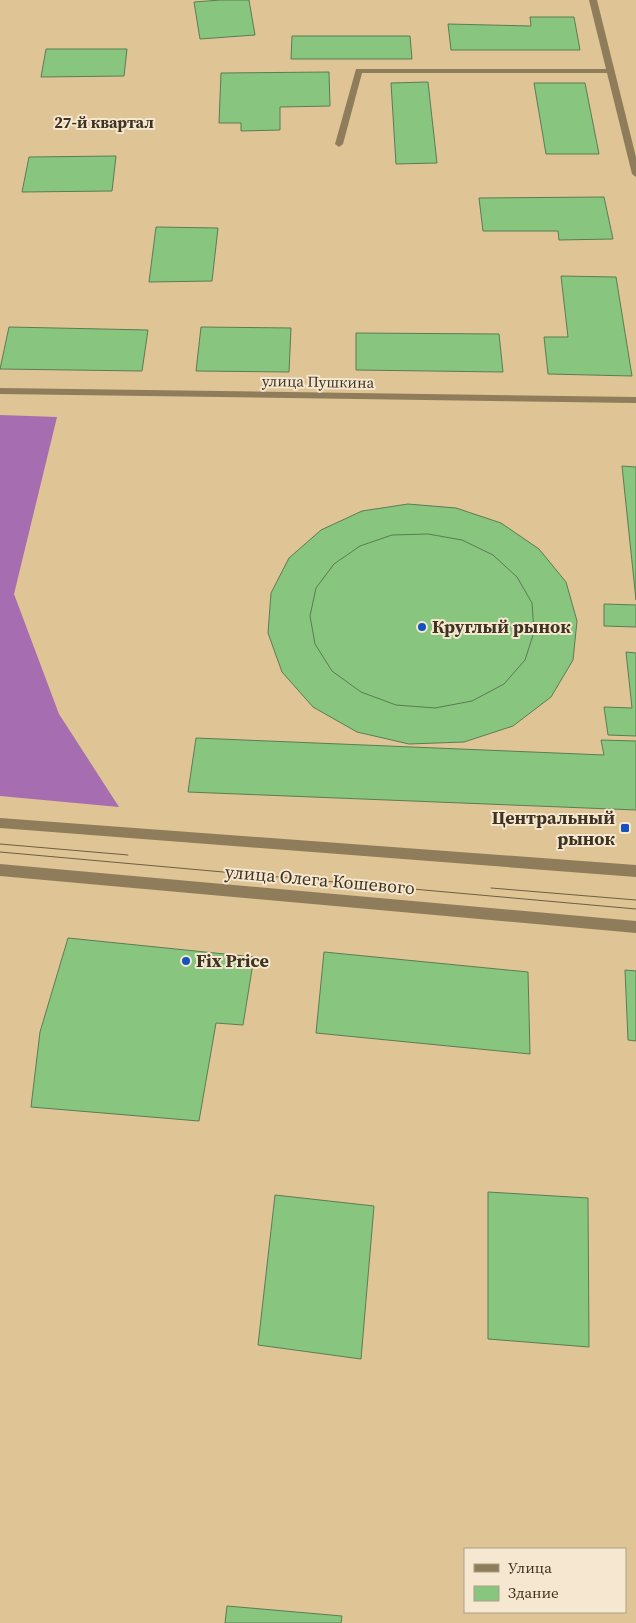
<svg xmlns="http://www.w3.org/2000/svg" width="636" height="1623" font-family="'Source Serif 4',serif">
<rect width="100%" height="100%" fill="#dfc495"/>
<!-- forest -->
<path fill="#a66db0" d="M0,415L57,417L14,594L59,714L119,807L0,796Z"/>
<!-- building -->
<g fill="#88c57e" stroke="#5b7c55">
<path d="M221,0H249L255,35L200,39L194,2Z"/>
<path d="M530,17H574L580,50H451L448,24L531,26Z"/>
<path d="M292,36H410L412,59H291Z"/>
<path d="M46,49H127L124,76L41,77Z"/>
<path d="M329,72L330,106L280,107V130L241,131V123H219L221,73Z"/>
<path d="M428,82L437,163L396,164L391,83Z"/>
<path d="M534,83H585L599,154H546Z"/>
<path d="M116,156L112,191L22,192L29,157Z"/>
<path d="M604,197L613,239L559,240L558,231H483L479,198Z"/>
<path d="M156,227L218,228L212,281L149,282Z"/>
<path d="M561,276L616,277L632,376L548,374L544,337H568Z"/>
<path d="M9,327L148,330L142,371L0,369Z"/>
<path d="M201,327L291,328L289,372L196,371Z"/>
<path d="M356,333L499,334L503,372L356,370Z"/>
<path d="M622,466L636,467V600Z"/>
<path d="M408,504L456,508L501,523L539,549L566,582L577,621L573,660L551,697L513,726L464,742L409,744L357,732L313,707L282,672L268,633L271,593L289,558L321,530L362,511Z"/>
<path d="M428,534L462,540L493,555L517,577L532,603L534,632L525,660L504,684L472,701L435,708L396,705L361,692L332,671L315,644L310,616L316,588L334,564L360,546L392,535Z"/>
<path d="M604,604L636,605V627L604,626Z"/>
<path d="M626,652L636,653V736L608,735L604,707L632,708Z"/>
<path d="M196,738L604,755L601,740L636,741V810L188,792Z"/>
<path d="M68,938L254,957L243,1025L216,1023L199,1121L31,1107L40,1032Z"/>
<path d="M324,952L528,972L530,1054L316,1033Z"/>
<path d="M625,970L636,971V1041L628,1040Z"/>
<path d="M488,1192L588,1198L589,1347L488,1339Z"/>
<path d="M275,1195L374,1206L361,1359L258,1345Z"/>
<path d="M227,1606L342,1616L341,1623H225Z"/>
</g>
<g fill="none" stroke-linecap="round" stroke-linejoin="round">
<!-- minor -->
<g fill="#8f7c5b" fill-rule="evenodd">
<path d="M589,0H597L636,157V177L632,174L607,73H362L343,144L339,147L335,144L356,69H606Z"/>
<path d="M0,388L636,397V403L0,394Z"/>
<path d="M0,818L636,865V877L0,828Z"/>
<path d="M0,864L636,921V933L0,876Z"/>
</g>
<!-- tram -->
<g stroke="#6e5e43" stroke-width="1">
<path d="M0,844L128,855"/>
<path d="M0,852L636,909"/>
<path d="M491,888L636,900"/>
</g>
</g>
<!-- markers -->
<g fill="#1552bd" stroke="#f5e7d0" stroke-width="2">
<circle cx="422" cy="627" r="5"/>
<rect x="620" y="823" width="10" height="10" rx="2.5"/>
<circle cx="186" cy="961" r="5"/>
</g>
<g text-anchor="middle" stroke-width="4" stroke-linejoin="round" paint-order="stroke">
<!-- far-street labels -->
<g font-size="15" fill="#3e3320" stroke="#f5e7d0">
<text transform="translate(318 382) rotate(1)" y="5">улица Пушкина</text>
</g>
<!-- far-neighbourhood labels -->
<g font-size="16" font-weight="bold" fill="#3e3320" stroke="#f5e7d0">
<text x="104" y="128">27-й квартал</text>
</g>
<!-- poi labels -->
<g font-size="18" font-weight="bold" fill="#3e3320" stroke="#f5e7d0" text-anchor="start">
<text x="432" y="633">Круглый рынок</text>
<text x="615" y="824" text-anchor="end">Центральный<tspan x="615" dy="21">рынок</tspan></text>
<text x="196" y="967">Fix Price</text>
</g>
<!-- street labels -->
<g font-size="18" fill="#3e3320" stroke="#f5e7d0">
<text transform="translate(320 880) rotate(5)" y="6">улица Олега Кошевого</text>
</g>
</g>
<!-- legend -->
<rect x="464" y="1548" width="162" height="65" fill="#f5e7d0" stroke="#ac9f8a"/>
<rect x="474" y="1564" width="25" height="8" fill="#8f7c5b" stroke="#ac9f8a"/>
<text x="508" y="1573" font-size="15" fill="#3e3320">Улица</text>
<rect x="474" y="1586" width="25" height="15" fill="#88c57e" stroke="#ac9f8a"/>
<text x="508" y="1598" font-size="15" fill="#3e3320">Здание</text>
</svg>
